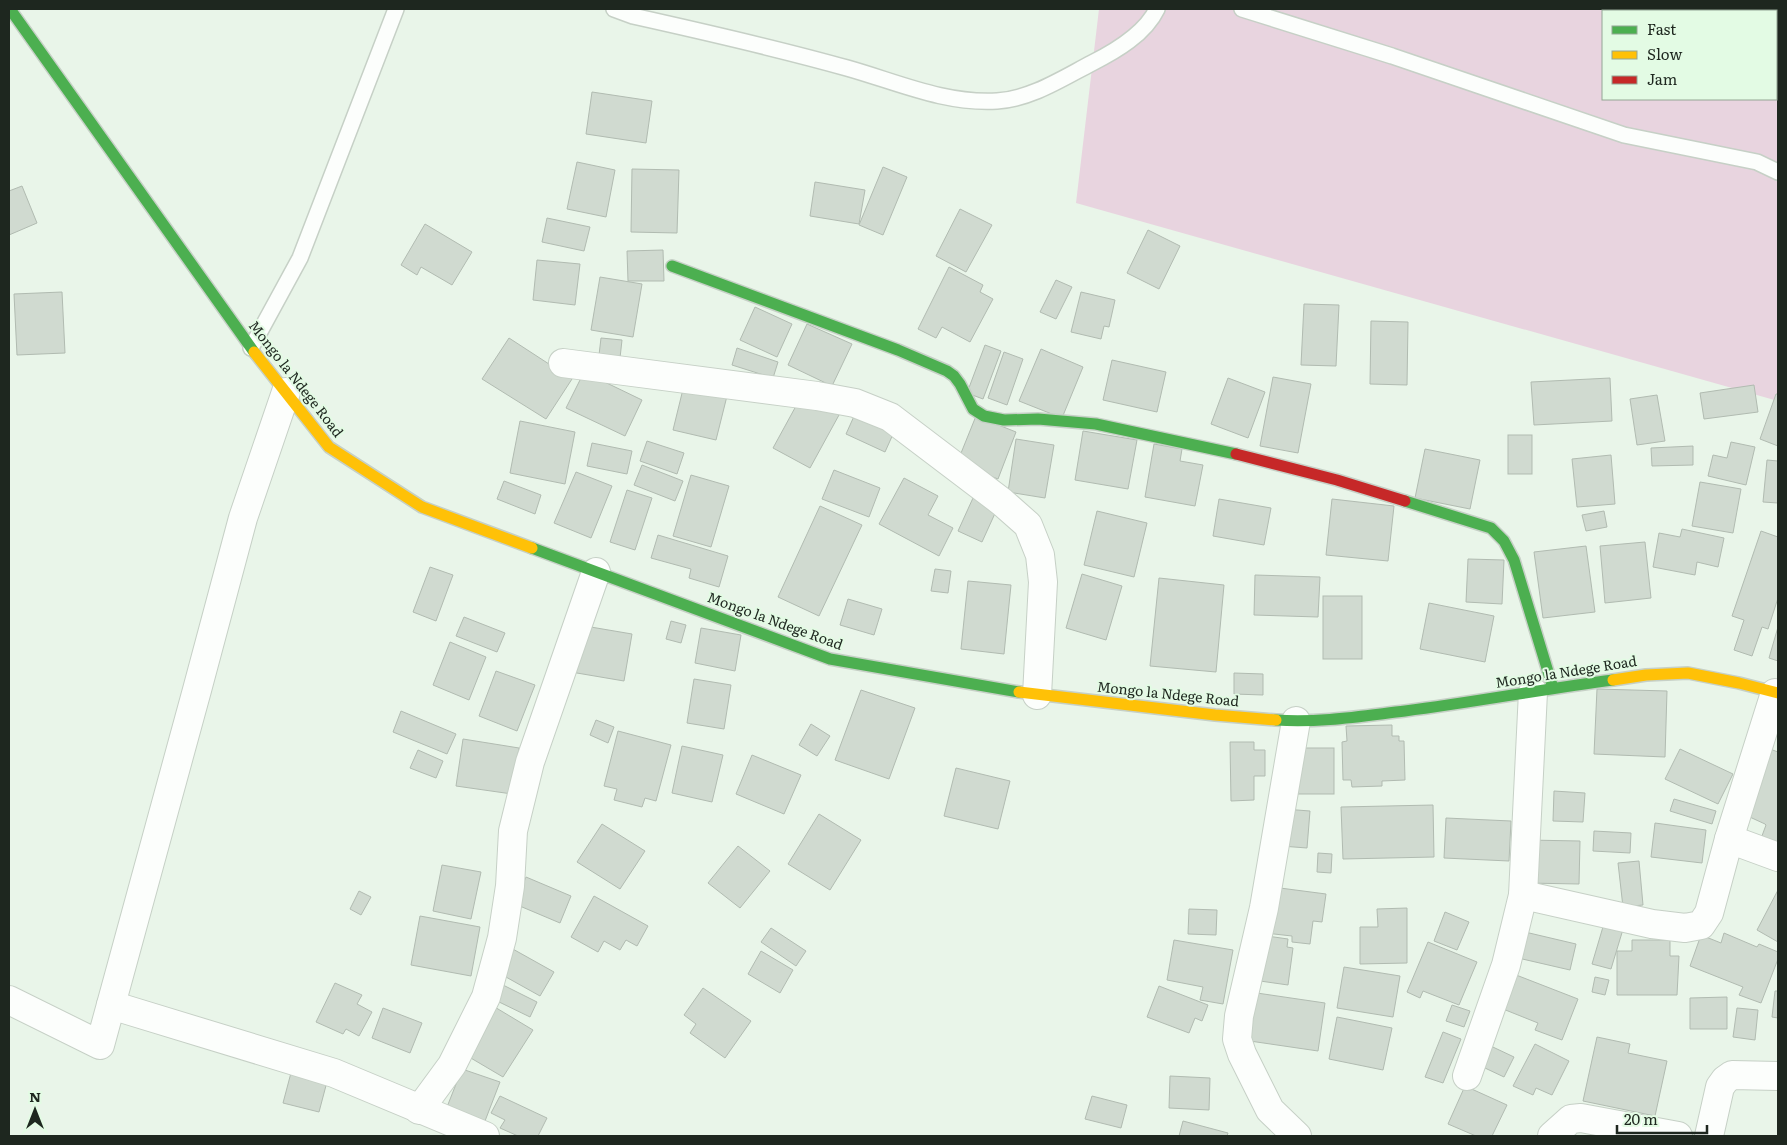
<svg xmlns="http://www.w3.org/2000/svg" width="1787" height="1145" font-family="Literata,serif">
<rect width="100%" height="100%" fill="#e9f5e9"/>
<!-- green -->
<path fill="#e8d4df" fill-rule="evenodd" d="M1099,9H1778V401L1076,203ZM1603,11H1776V99H1603Z"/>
<!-- building -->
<g fill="#d0dad0" stroke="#b1bbb1">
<path d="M592,92L652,101L646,143L586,134Z"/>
<path d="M577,162L615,170L606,217L567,209Z"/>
<path d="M883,167L907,177L883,235L859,225Z"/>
<path d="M632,169L679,170L677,233L631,232Z"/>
<path d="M815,182L865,190L859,224L810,216Z"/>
<path d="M22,186L37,223L9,235V191Z"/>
<path d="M960,209L992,225L966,272L936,256Z"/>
<path d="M547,218L590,227L584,251L542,242Z"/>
<path d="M425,224L472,252L452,285L421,267L417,275L401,265Z"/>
<path d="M1148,230L1180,246L1159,289L1127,273Z"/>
<path d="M663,250L664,281H628L627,251Z"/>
<path d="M537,260L580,264L575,305L533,300Z"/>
<path d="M949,267L983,285L980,292L993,299L970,342L942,327L936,338L918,329Z"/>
<path d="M600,277L642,284L633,337L591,330Z"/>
<path d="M1056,280L1072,287L1056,319L1040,312Z"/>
<path d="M62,292L65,353L17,355L14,294Z"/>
<path d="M1081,292L1115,300L1109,327L1104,326L1101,339L1071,332Z"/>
<path d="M1304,304L1339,305L1336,366L1301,365Z"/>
<path d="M755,307L792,324L777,357L740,340Z"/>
<path d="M1371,321L1408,322L1407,385L1370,384Z"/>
<path d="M807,324L852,344L832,386L788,365Z"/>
<path d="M509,338L572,379L546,419L482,379Z"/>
<path d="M601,338L622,340L620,358L599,355Z"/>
<path d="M985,345L1001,351L983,399L967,393Z"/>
<path d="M737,348L778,362L773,378L732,365Z"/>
<path d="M1041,349L1083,367L1062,418L1019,401Z"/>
<path d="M1004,352L1023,359L1007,405L988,398Z"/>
<path d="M1112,360L1166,372L1157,412L1103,400Z"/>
<path d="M584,372L642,400L625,436L566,408Z"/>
<path d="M1273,377L1311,384L1298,453L1260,446Z"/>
<path d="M1228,378L1265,392L1248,438L1211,424Z"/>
<path d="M1610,378L1612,421L1534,425L1531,382Z"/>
<path d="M685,381L728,392L716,440L673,430Z"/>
<path d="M1754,385L1758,412L1704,419L1700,393Z"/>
<path d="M1776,394H1778V446L1760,439Z"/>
<path d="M802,395L839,415L810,468L773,448Z"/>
<path d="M1657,395L1665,441L1637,445L1630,399Z"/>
<path d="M855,414L894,432L885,452L846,434Z"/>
<path d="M976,416L1016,432L998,479L957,463Z"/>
<path d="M520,421L575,432L565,484L510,473Z"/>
<path d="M1083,431L1137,440L1128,489L1075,480Z"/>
<rect x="1508" y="435" width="24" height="39"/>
<path d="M1016,439L1054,445L1045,498L1008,492Z"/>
<path d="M647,441L684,453L677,474L640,461Z"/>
<path d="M1731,442L1755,447L1746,485L1708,476L1713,455L1727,458Z"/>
<path d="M592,443L632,451L627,474L587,466Z"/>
<path d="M1154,444L1182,449L1180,461L1203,465L1195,506L1145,497Z"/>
<path d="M1693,446V465L1652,466L1651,448Z"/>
<path d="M1425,449L1480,460L1470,509L1415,498Z"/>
<path d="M1611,455L1615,504L1577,507L1572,459Z"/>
<path d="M1767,460L1778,461V503L1763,502Z"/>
<path d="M642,465L683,481L675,501L634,485Z"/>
<path d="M834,470L880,488L869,517L822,499Z"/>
<path d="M576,472L612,486L591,538L554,523Z"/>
<path d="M691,475L729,486L711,547L673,536Z"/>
<path d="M904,478L938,496L928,515L953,528L939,556L879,524Z"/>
<path d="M504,481L541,495L535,514L497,499Z"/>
<path d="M1700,482L1741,489L1733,533L1692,526Z"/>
<path d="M627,490L652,498L635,550L610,542Z"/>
<path d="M973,498L997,509L982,542L958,531Z"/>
<path d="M1219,499L1271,508L1264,545L1213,536Z"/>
<path d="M1332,499L1394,506L1388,561L1326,555Z"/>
<path d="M820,506L862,525L819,616L778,597Z"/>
<path d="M1097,511L1147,523L1134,577L1084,565Z"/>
<path d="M1604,511L1607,527L1586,531L1582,515Z"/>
<path d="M1682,529L1724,538L1718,567L1697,562L1695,575L1653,567L1659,533L1680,537Z"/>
<path d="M1761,531L1778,537V598L1768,629L1762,627L1752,656L1734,650L1744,620L1732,616Z"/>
<path d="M658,535L728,556L719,587L689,578L691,569L651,558Z"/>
<path d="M1645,542L1651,598L1605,603L1600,546Z"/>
<path d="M1586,546L1595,612L1543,618L1534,552Z"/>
<path d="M1468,559L1504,560L1502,604L1466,602Z"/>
<path d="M430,567L453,575L436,621L413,612Z"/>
<path d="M935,569L951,571L948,593L931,591Z"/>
<path d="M1082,574L1122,586L1106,640L1066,628Z"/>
<path d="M1255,575L1320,577L1318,617L1254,615Z"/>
<path d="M1159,578L1224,585L1216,672L1150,666Z"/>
<path d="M968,581L1011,585L1004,654L961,649Z"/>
<rect x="1323" y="596" width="39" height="63"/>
<path d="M848,599L882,609L874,635L840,625Z"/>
<path d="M1429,603L1494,616L1485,662L1420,649Z"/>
<path d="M464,617L505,633L497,652L456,636Z"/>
<path d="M671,621L686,625L681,643L666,639Z"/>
<path d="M579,625L632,634L624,681L571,672Z"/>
<path d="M1778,627V661L1769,658Z"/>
<path d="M701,628L741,635L735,671L695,663Z"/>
<path d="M450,642L486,657L469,700L433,685Z"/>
<path d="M496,671L535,685L517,731L479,716Z"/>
<path d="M1234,673L1263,674V695L1234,694Z"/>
<path d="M694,679L731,685L724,729L687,723Z"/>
<path d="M1597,689L1667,691L1665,757L1594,754Z"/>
<path d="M861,690L915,708L889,779L835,760Z"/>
<path d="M401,711L456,734L447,754L393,732Z"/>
<path d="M596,720L614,727L608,743L590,735Z"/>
<path d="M811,724L830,736L817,756L799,745Z"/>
<path d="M1392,725V736H1399V741H1404L1405,780L1382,781V786L1352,787L1351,780H1343L1342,742L1347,741L1346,726Z"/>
<path d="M618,731L671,745L656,801L645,798L642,807L614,800L617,789L604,786Z"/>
<path d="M463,739L519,748L512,794L456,786Z"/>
<path d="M1230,742H1254V750H1265V776H1254V800L1231,801Z"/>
<path d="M682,746L723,755L712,802L672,793Z"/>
<rect x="1288" y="748" width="46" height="46"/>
<path d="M1680,749L1733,774L1718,804L1665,779Z"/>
<path d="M1770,749L1778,752V852L1759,844L1766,825L1765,824L1741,813Z"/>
<path d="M418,750L443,761L436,778L410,768Z"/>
<path d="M752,755L801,775L784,814L736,794Z"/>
<path d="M956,768L1010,781L998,829L944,816Z"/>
<path d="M1554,791L1585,793L1583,822L1553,821Z"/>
<path d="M1674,799L1716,811L1712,824L1670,811Z"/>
<path d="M1433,805L1434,857L1343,859L1341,807Z"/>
<path d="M1284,809L1310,811L1307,848L1281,846Z"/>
<path d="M819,814L861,840L830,890L788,864Z"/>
<path d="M1446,818L1511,821L1509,861L1444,858Z"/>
<path d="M1655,823L1706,830L1702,863L1651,857Z"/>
<path d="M602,824L645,851L620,889L577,862Z"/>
<path d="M1594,831L1631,833L1630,853L1593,851Z"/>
<path d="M1527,840L1580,841L1579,884L1526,883Z"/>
<path d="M738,846L770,871L740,908L708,883Z"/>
<path d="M1318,853L1332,854L1331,873L1317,872Z"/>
<path d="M1639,861L1643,905L1623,907L1618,863Z"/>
<path d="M442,865L481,872L471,919L433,911Z"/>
<path d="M526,877L571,896L560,923L515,904Z"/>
<path d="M1280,888L1326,894L1322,922L1313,921L1310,944L1292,942V936L1265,933Z"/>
<path d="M1778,890V942L1757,930Z"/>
<path d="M359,891L371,897L361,915L350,909Z"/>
<path d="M594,896L648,926L637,946L626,940L620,950L604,941L598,952L571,937Z"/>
<path d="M1407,908V963L1360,964V927H1378L1377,909Z"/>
<path d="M1189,909L1217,910L1216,935L1188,934Z"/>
<path d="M1445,912L1469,922L1457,950L1434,941Z"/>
<path d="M420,916L480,927L471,976L411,965Z"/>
<path d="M1605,920L1624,926L1611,969L1592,964Z"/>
<path d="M771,928L806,951L796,966L761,942Z"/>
<path d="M1525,932L1576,944L1570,970L1518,958Z"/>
<path d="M1724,933L1757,947L1759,944L1778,952V959L1761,1003L1739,995L1743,987L1690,966L1701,935L1721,943Z"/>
<path d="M1267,936L1288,939L1287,947L1293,948L1288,985L1260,981Z"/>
<path d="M1174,940L1233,950L1223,1004L1200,1000L1203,987L1167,980Z"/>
<path d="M1632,940H1670V956H1679L1677,995H1617V951H1632Z"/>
<path d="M1428,942L1477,962L1459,1005L1423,991L1420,998L1407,992Z"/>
<path d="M511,948L554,972L540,996L497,972Z"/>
<path d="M761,951L793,970L780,993L748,974Z"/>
<path d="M1344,967L1400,976L1393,1017L1337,1008Z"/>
<path d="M1511,973L1578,999L1562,1040L1535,1030L1538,1023L1498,1007Z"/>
<path d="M1595,977L1609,980L1605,995L1592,992Z"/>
<path d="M335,983L362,995L357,1004L372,1012L359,1036L346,1029L343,1034L316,1022Z"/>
<path d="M503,985L537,1002L530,1017L495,1000Z"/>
<path d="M1159,986L1208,1005L1202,1021L1195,1018L1189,1033L1147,1017Z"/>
<path d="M703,988L751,1021L725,1058L690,1033L696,1024L684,1015Z"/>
<path d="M1775,991H1778V1018L1772,1017Z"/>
<path d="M1250,992L1325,1003L1318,1051L1243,1040Z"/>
<path d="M1727,997V1029H1690V998Z"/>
<path d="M1452,1005L1470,1011L1464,1027L1446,1021Z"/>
<path d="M493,1006L533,1030L503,1077L464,1054Z"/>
<path d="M383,1008L422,1023L410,1053L372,1038Z"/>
<path d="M1737,1008L1758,1010L1755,1040L1733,1037Z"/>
<path d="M1337,1017L1392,1028L1383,1070L1329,1059Z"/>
<path d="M1443,1032L1461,1039L1443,1083L1425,1077Z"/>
<path d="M1597,1037L1630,1044L1628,1053L1667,1061L1655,1116L1583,1101Z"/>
<path d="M1478,1040L1514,1057L1504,1077L1468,1060Z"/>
<path d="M1535,1044L1569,1061L1552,1095L1536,1088L1533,1095L1513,1086Z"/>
<path d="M292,1069L328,1078L319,1112L283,1103Z"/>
<path d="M462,1069L500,1082L485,1121L447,1107Z"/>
<path d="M1170,1076L1210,1078L1209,1110L1169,1108Z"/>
<path d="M1465,1086L1507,1105L1492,1136H1476L1448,1124Z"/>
<path d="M500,1096L547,1118L538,1136H518L500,1128L505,1120L491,1113Z"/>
<path d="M1092,1096L1127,1105L1121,1128L1085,1119Z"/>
<path d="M1183,1121L1228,1133L1227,1136H1179Z"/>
</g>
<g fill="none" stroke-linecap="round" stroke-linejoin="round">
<!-- lane casing -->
<g stroke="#c6d0c6" stroke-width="18">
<g id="lane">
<path d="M614,9L633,16C705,32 776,48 847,68C897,82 944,104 997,101C1031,99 1063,78 1092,63C1116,51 1145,34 1157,9"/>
<path d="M1242,9L1392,56L1624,135L1757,162L1778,172"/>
<path d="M251,348L300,258L396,9"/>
</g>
</g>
<!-- street casing -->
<g stroke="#c6d0c6" stroke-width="30">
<g id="street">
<path d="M563,363L817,396L855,403L890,417L1002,502L1028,525L1040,555L1043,582L1037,695"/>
<path d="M1296,721L1264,908L1239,1016L1237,1039L1242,1054L1270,1110L1297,1136"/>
<path d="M1729,839L1778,857"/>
<path d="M1523,895L1652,924L1685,928L1701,925L1709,913L1729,839L1775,693"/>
<path d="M9,1000L100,1045L197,690L243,518L286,392"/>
<path d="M111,1005L334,1073L485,1136"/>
<path d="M1467,1076L1506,965L1523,895L1533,692"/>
<path d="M419,1110L452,1065L486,997L502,938L510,886L513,831L530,762L596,572"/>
<path d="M1552,1136L1571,1119L1581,1118L1678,1136"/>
<path d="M1709,1136L1720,1087L1725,1080L1732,1075L1778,1076"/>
</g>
</g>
<!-- fast casing -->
<g stroke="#c6d0c6" stroke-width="14">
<g id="fast">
<path d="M10,9L254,352"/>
<path d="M672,266L898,350L947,371L954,376L960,384L973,409L984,416L1004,420L1038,419L1096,424L1236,454"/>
<path d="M1405,501L1491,528L1504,541L1514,560L1553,688"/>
<path d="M532,548L830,659L1019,692"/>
<path d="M1276,720C1320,723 1362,716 1405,711C1475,702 1544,689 1613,680"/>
</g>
</g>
<!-- slow casing -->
<g stroke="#c6d0c6" stroke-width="14">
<g id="slow">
<path d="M254,352L329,447L422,507L532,548"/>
<path d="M1613,680L1646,675L1688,673L1739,683L1778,693"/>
<path d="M1019,692L1215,715L1276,720"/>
</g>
</g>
<!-- jam casing -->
<g stroke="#c6d0c6" stroke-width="14">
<path id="jam" d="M1236,454L1337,480L1405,501"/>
</g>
<!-- lane -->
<use href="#lane" stroke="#fcfefc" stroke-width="15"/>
<!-- street -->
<use href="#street" stroke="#fcfefc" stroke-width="28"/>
<!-- fast -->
<use href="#fast" stroke="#4caf50" stroke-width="11"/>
<!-- slow -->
<use href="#slow" stroke="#ffc107" stroke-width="11"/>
<!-- jam -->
<use href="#jam" stroke="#c62828" stroke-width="11"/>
</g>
<g text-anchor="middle" stroke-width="4" stroke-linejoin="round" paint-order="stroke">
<!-- street labels -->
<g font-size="14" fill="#1e271f" stroke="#e3fbe4">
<text transform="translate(296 379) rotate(52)" y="5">Mongo la Ndege Road</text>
<text transform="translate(775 621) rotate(20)" y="5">Mongo la Ndege Road</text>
<text transform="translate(1566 672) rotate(-9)" y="5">Mongo la Ndege Road</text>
<text transform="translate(1168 694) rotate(6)" y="5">Mongo la Ndege Road</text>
</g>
</g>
<!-- border -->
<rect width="1787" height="1145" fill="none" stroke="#1e271f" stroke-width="20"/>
<!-- legend -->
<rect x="1602" y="10" width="175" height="90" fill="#e3fbe4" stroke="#94a695"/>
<rect x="1612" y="26" width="25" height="8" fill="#4caf50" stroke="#94a695"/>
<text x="1647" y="35" font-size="15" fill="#1e271f">Fast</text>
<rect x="1612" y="51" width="25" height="8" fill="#ffc107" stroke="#94a695"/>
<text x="1647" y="60" font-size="15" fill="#1e271f">Slow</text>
<rect x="1612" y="76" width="25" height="8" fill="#c62828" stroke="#94a695"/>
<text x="1647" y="85" font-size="15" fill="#1e271f">Jam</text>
<!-- north arrow -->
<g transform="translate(35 1110)" stroke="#e3fbe4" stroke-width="4" paint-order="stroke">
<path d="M0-4L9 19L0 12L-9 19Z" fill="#1e271f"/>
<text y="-8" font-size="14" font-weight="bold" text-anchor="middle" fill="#1e271f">N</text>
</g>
<!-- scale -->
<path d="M1617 1125v8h90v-8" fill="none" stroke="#1e271f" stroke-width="2.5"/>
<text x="1624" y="1125" font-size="15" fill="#1e271f" stroke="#e3fbe4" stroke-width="4" paint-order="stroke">20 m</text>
</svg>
